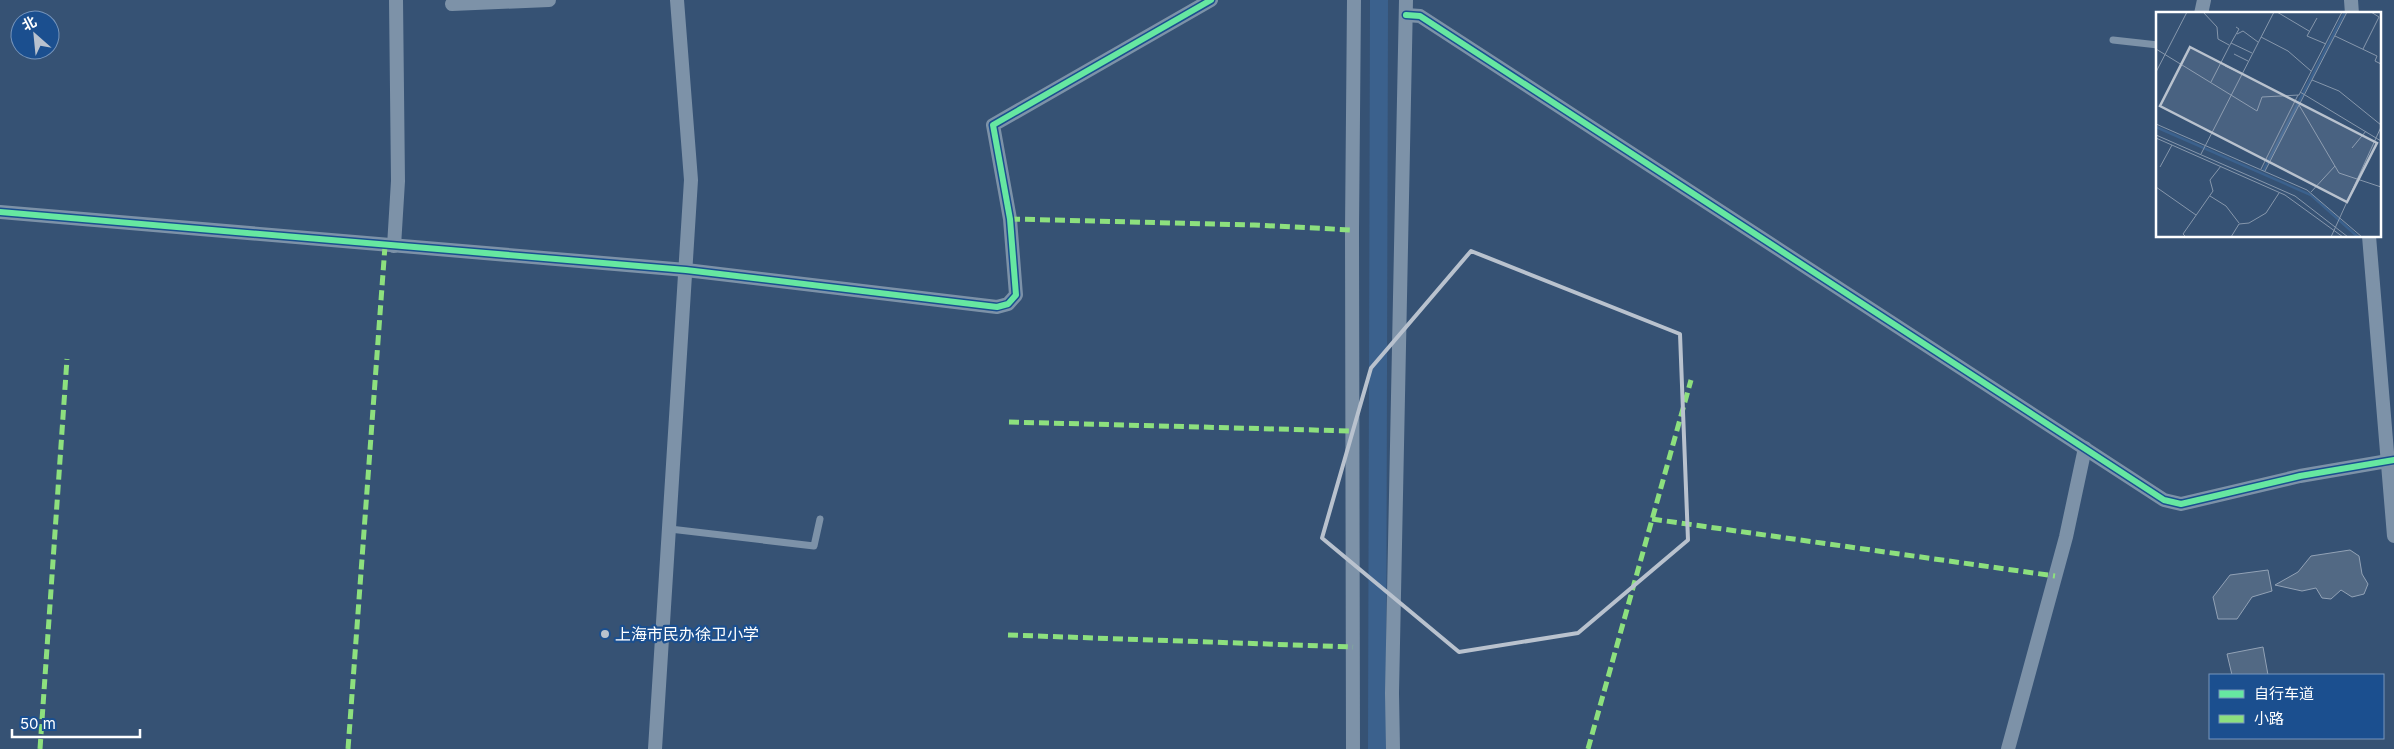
<svg xmlns="http://www.w3.org/2000/svg" width="2394" height="749" font-family="Inter,'Noto Sans SC',sans-serif">
<rect width="100%" height="100%" fill="#365274"/>
<g fill="none" stroke-linecap="round" stroke-linejoin="round">
<!-- canal -->
<path stroke="#3b618d" stroke-width="18" d="M1377,749L1379,0"/>
</g>
<!-- building -->
<g fill="#526984" stroke="#92a2b6">
<path d="M2350,550L2359,556L2362,574L2368,584L2364,594L2352,597L2341,590L2331,599L2322,598L2316,588L2302,591L2275,585L2298,572L2311,556Z"/>
<path d="M2268,570L2272,591L2252,597L2237,619H2218L2213,597L2230,575Z"/>
<path d="M2263,647L2268,675H2232L2227,654Z"/>
</g>
<g fill="none" stroke-linecap="round" stroke-linejoin="round">
<!-- service -->
<g stroke="#7d92a8" stroke-width="7">
<path d="M2113,40L2158,45"/>
<path d="M670,529L814,546L820,519"/>
</g>
<!-- minor -->
<g stroke="#7d92a8" stroke-width="14">
<path d="M2351,0L2352,14"/>
<path d="M452,4L549,0"/>
<path d="M2201,14L2204,0"/>
<path d="M1406,15L1420,16L2164,500L2181,504L2300,476L2394,460"/>
<path d="M0,212L686,270L997,307L1008,304L1016,295L1010,219L993,125L1211,0"/>
<path d="M2369,236L2394,536"/>
<path d="M394,246L398,181L396,0"/>
<path d="M655,749L691,180L677,0"/>
<path d="M1353,749L1352,230L1354,0"/>
<path d="M1393,749L1392,693L1406,0"/>
<path d="M2008,749L2066,537L2085,448"/>
</g>
<!-- quiet -->
<g stroke="#8de07e" stroke-width="5" stroke-dasharray="10 5" stroke-linecap="butt">
<path d="M1010,219L1254,225L1352,230"/>
<path d="M1009,422L1352,431"/>
<path d="M1652,519L2055,576"/>
<path d="M1008,635L1353,647"/>
<path d="M40,749L67,359"/>
<path d="M348,749L385,246"/>
<path d="M1588,749L1691,380"/>
</g>
<!-- cycleway casing -->
<g stroke="#1b4f8f" stroke-width="9">
<g id="cycleway">
<path d="M1406,15L1420,16L2164,500L2181,504L2300,476L2394,460"/>
<path d="M0,212L686,270L997,307L1008,304L1016,295L1010,219L993,125L1211,0"/>
</g>
</g>
<!-- cycleway -->
<use href="#cycleway" stroke="#66e7a1" stroke-width="6"/>
</g>
<!-- marked area -->
<path fill="none" stroke="#b9c2ce" stroke-width="4" stroke-linejoin="round" d="M1471,251L1680,334L1688,540L1578,633L1459,652L1322,538L1371,368Z"/>
<!-- markers -->
<circle fill="#b9c2ce" stroke="#1b4f8f" stroke-width="2" cx="605" cy="634" r="5"/>
<g text-anchor="middle" stroke-width="4.5" stroke-linejoin="round" paint-order="stroke">
<!-- poi labels -->
<g font-size="16" fill="#fff" stroke="#1b4f8f" text-anchor="start">
<text x="615" y="640">上海市民办徐卫小学</text>
</g>
</g>
<!-- overview -->
<g transform="translate(2156 12)">
<rect width="225" height="225" fill="#365274"/>
<path fill="none" stroke="#3b618d" stroke-width="2.5" d="M0,115L155,183L202,225M107,159L189,0"/>
<path fill="none" stroke="#8697ac" stroke-width="1" d="M47,0L61,15L62,27L73,33M121,0L153,19M161,6L151,24L170,32M81,22L87,19L102,30M179,24L221,44L219,49L225,52M105,25L132,39L155,59M75,31L83,17L80,15M0,37L101,99L106,85L143,83L186,0M207,37L223,5L215,0M78,42L92,49M69,54L87,62M0,60L31,0M156,68L183,79L225,113M55,70L75,31L96,41M144,80L225,129M143,93L183,161L225,175M0,112L151,178L206,225M0,123L139,184L192,225M0,126L129,183L187,225M196,136L210,119M45,142L118,0M4,155L16,133M105,157L142,83M109,159L191,0M0,175L40,203M155,180L179,154M54,184L70,194L83,211M30,225L27,222L57,179L54,168L65,154M75,225L83,212L93,211L110,201L123,181M175,225L225,115"/>
<path fill="#b9c2ce" fill-opacity="0.15" stroke="#b9c2ce" stroke-width="2.5" d="M34,35L221,131L191,190L4,94Z"/>
<rect width="225" height="225" fill="none" stroke="#fff" stroke-width="2.5"/>
</g>
<!-- legend -->
<rect x="2209" y="674" width="175" height="65" fill="#1b4f8f" stroke="#7695bc"/>
<rect x="2219" y="690" width="25" height="8" fill="#66e7a1" stroke="#7695bc"/>
<text x="2254" y="699" font-size="15" fill="#ffffff">自行车道</text>
<rect x="2219" y="715" width="25" height="8" fill="#8de07e" stroke="#7695bc"/>
<text x="2254" y="724" font-size="15" fill="#ffffff">小路</text>
<!-- north arrow -->
<g transform="translate(35 35) rotate(333)"><circle r="24" fill="#1b4f8f" stroke="#7695bc"/>
<path d="M0-4L9 19L0 12L-9 19Z" fill="#b9c2ce"/>
<text y="-8" font-size="14" font-weight="bold" text-anchor="middle" fill="#ffffff">北</text>
</g>
<!-- scale -->
<path d="M12 729v8h128v-8" fill="none" stroke="#ffffff" stroke-width="2.5"/>
<text x="20" y="729" font-size="15" fill="#ffffff" stroke="#1b4f8f" stroke-width="4" paint-order="stroke">50 m</text>
</svg>
